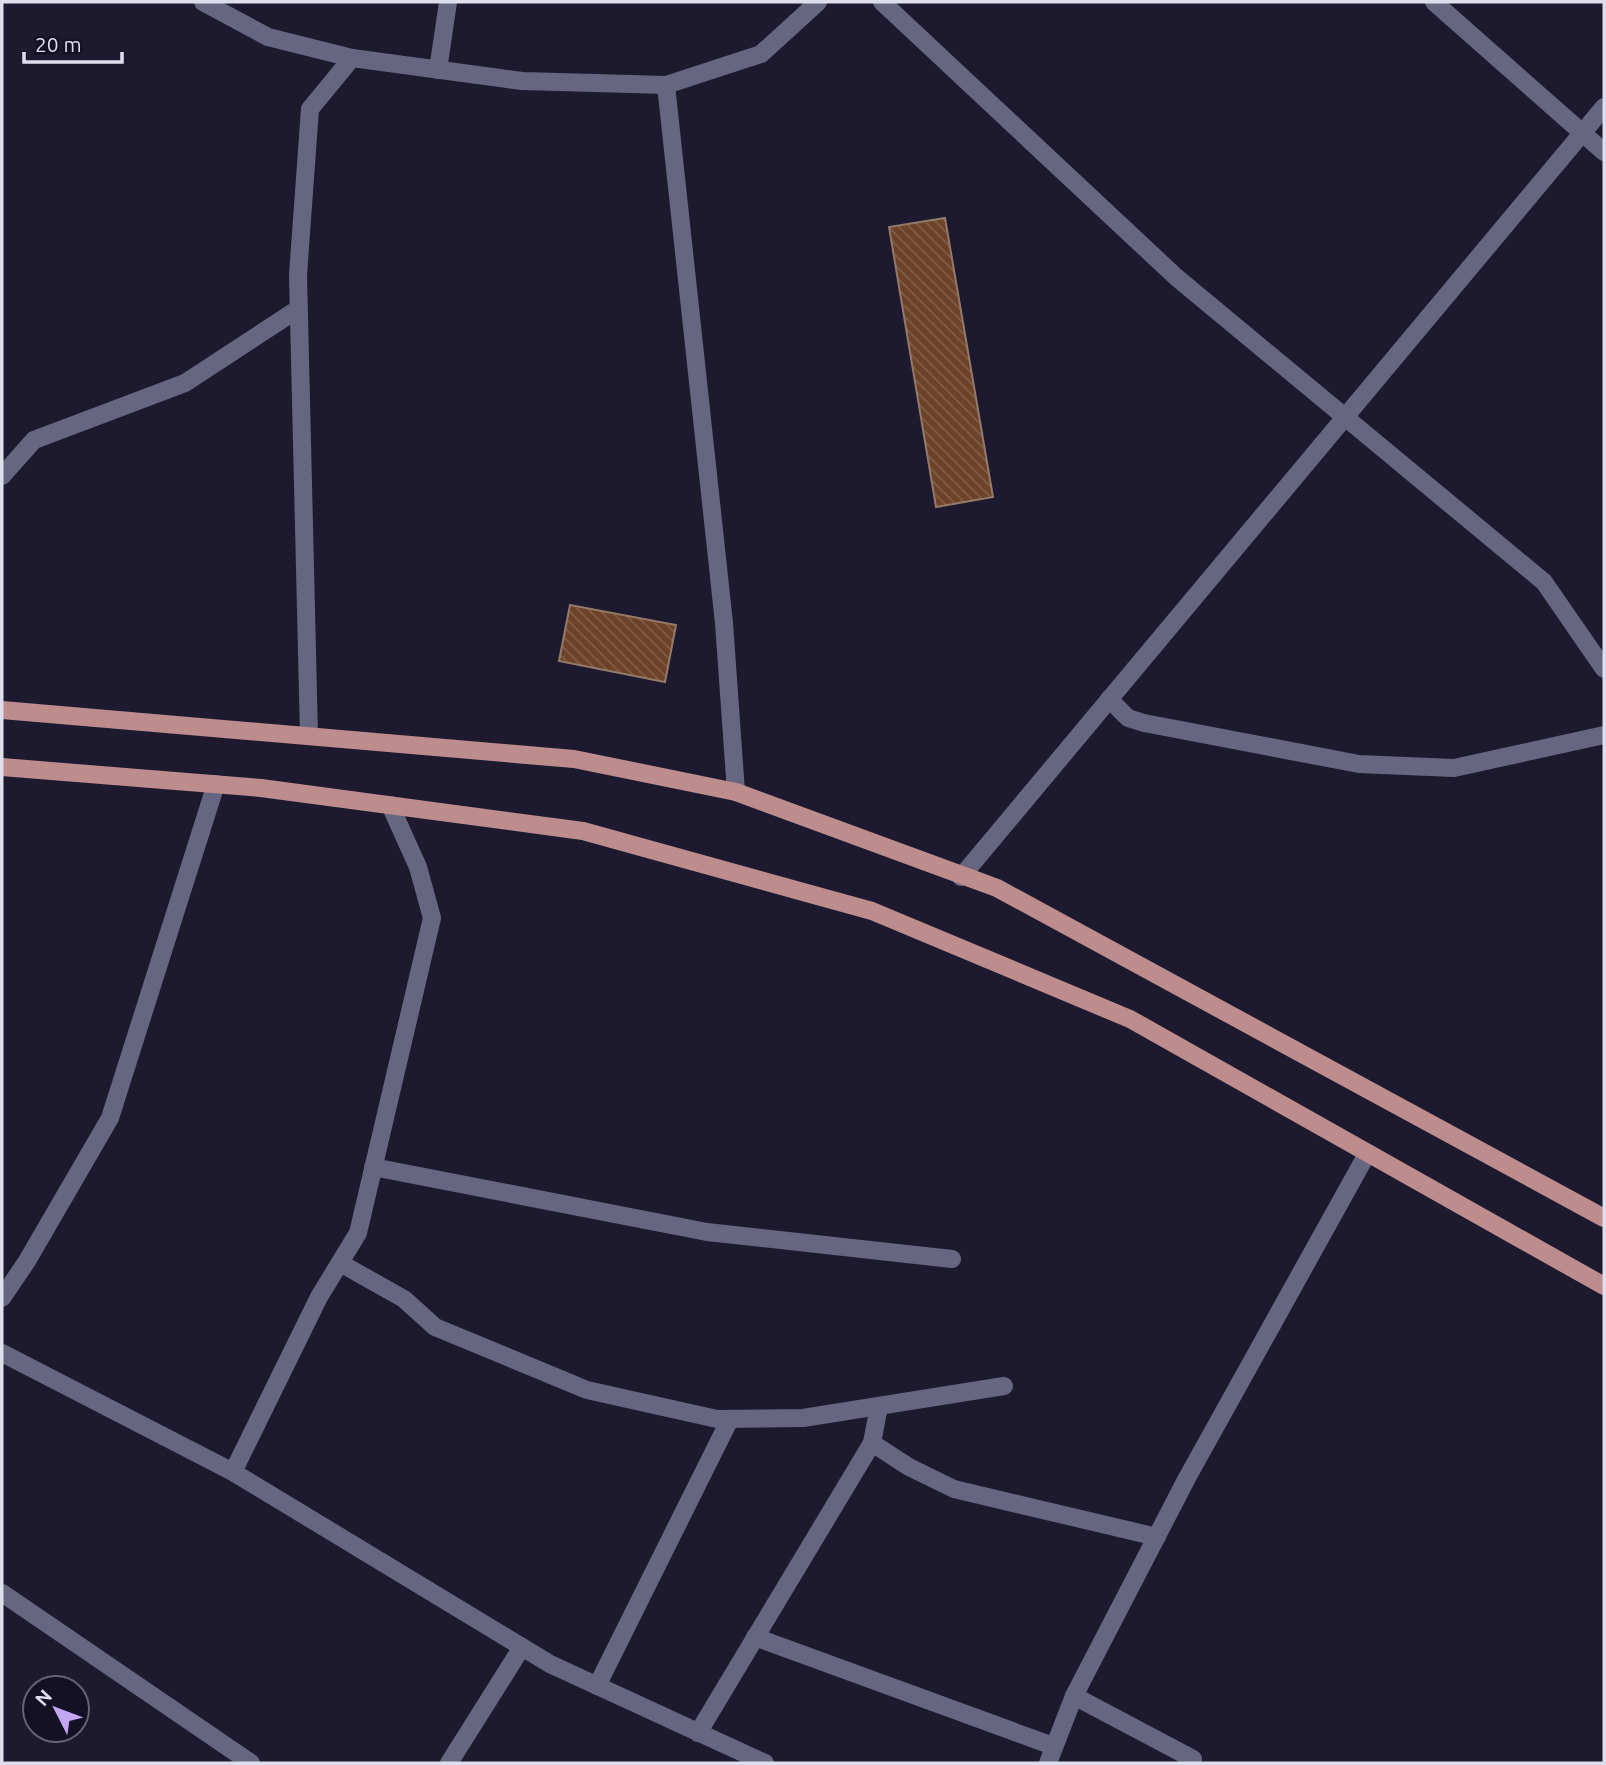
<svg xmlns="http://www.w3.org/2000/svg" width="1606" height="1765" font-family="Ubuntu,sans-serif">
<defs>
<pattern id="building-back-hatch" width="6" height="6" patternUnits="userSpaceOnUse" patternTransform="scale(1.75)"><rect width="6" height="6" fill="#6c4228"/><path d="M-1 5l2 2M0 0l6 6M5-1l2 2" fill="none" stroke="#815d48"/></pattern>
</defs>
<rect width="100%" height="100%" fill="#1d1a30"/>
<!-- building -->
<g fill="url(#building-back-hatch)" stroke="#947969" stroke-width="2">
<path d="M945,218L993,497L936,507L889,227Z"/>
<path d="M570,605L676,625L665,682L559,661Z"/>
</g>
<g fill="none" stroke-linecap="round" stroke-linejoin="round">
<!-- minor -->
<g stroke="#676680" stroke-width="18">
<path d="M203,2L268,37L352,58"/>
<path d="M882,2L1176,277L1544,582L1604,669"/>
<path d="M1434,2L1604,152"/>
<path d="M438,70L448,2"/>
<path d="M666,85L724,623L736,792"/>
<path d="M2,476L34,440L185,383L298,309"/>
<path d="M1109,699L1128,718L1144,723L1359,764L1454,768L1604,735"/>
<path d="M309,736L298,275L310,109L352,58L522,81L666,85L761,54L818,2"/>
<path d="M961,877L1604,107"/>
<path d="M373,1167L707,1232L952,1259"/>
<path d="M340,1263L404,1299L435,1327L587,1390L717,1419L803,1418L1004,1386"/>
<path d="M2,1298L27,1261L110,1118L216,784"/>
<path d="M2,1353L233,1472L550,1664L765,1763"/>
<path d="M872,1443L909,1467L954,1489L1157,1537"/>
<path d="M233,1472L319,1297L358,1233L432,918L418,867L390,805"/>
<path d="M2,1593L251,1763"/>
<path d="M755,1637L1053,1746"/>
<path d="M597,1686L730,1419"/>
<path d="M1074,1696L1193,1759"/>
<path d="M698,1733L872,1443L879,1406"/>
<path d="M449,1763L522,1647"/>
<path d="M1048,1763L1074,1696L1187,1478L1367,1154"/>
</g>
<!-- major -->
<g stroke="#bd8c8d" stroke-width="18">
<path d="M2,710L574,759L736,792L997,888L1604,1218"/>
<path d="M2,767L261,788L583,831L872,911L1130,1019L1604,1286"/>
</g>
</g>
<!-- border -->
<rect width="1606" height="1765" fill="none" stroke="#dfdeed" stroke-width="7"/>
<!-- north arrow -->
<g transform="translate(56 1709) rotate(312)"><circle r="33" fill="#141126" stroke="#656376" stroke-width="2"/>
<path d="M0-5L12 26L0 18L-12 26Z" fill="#c4a7f1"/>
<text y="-10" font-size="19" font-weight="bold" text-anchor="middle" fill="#dfdeed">N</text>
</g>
<!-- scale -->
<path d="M24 52v10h98v-10" fill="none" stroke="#dfdeed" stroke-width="3.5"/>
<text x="35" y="52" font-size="21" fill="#dfdeed" stroke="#141126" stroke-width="5" paint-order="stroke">20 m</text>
</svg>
